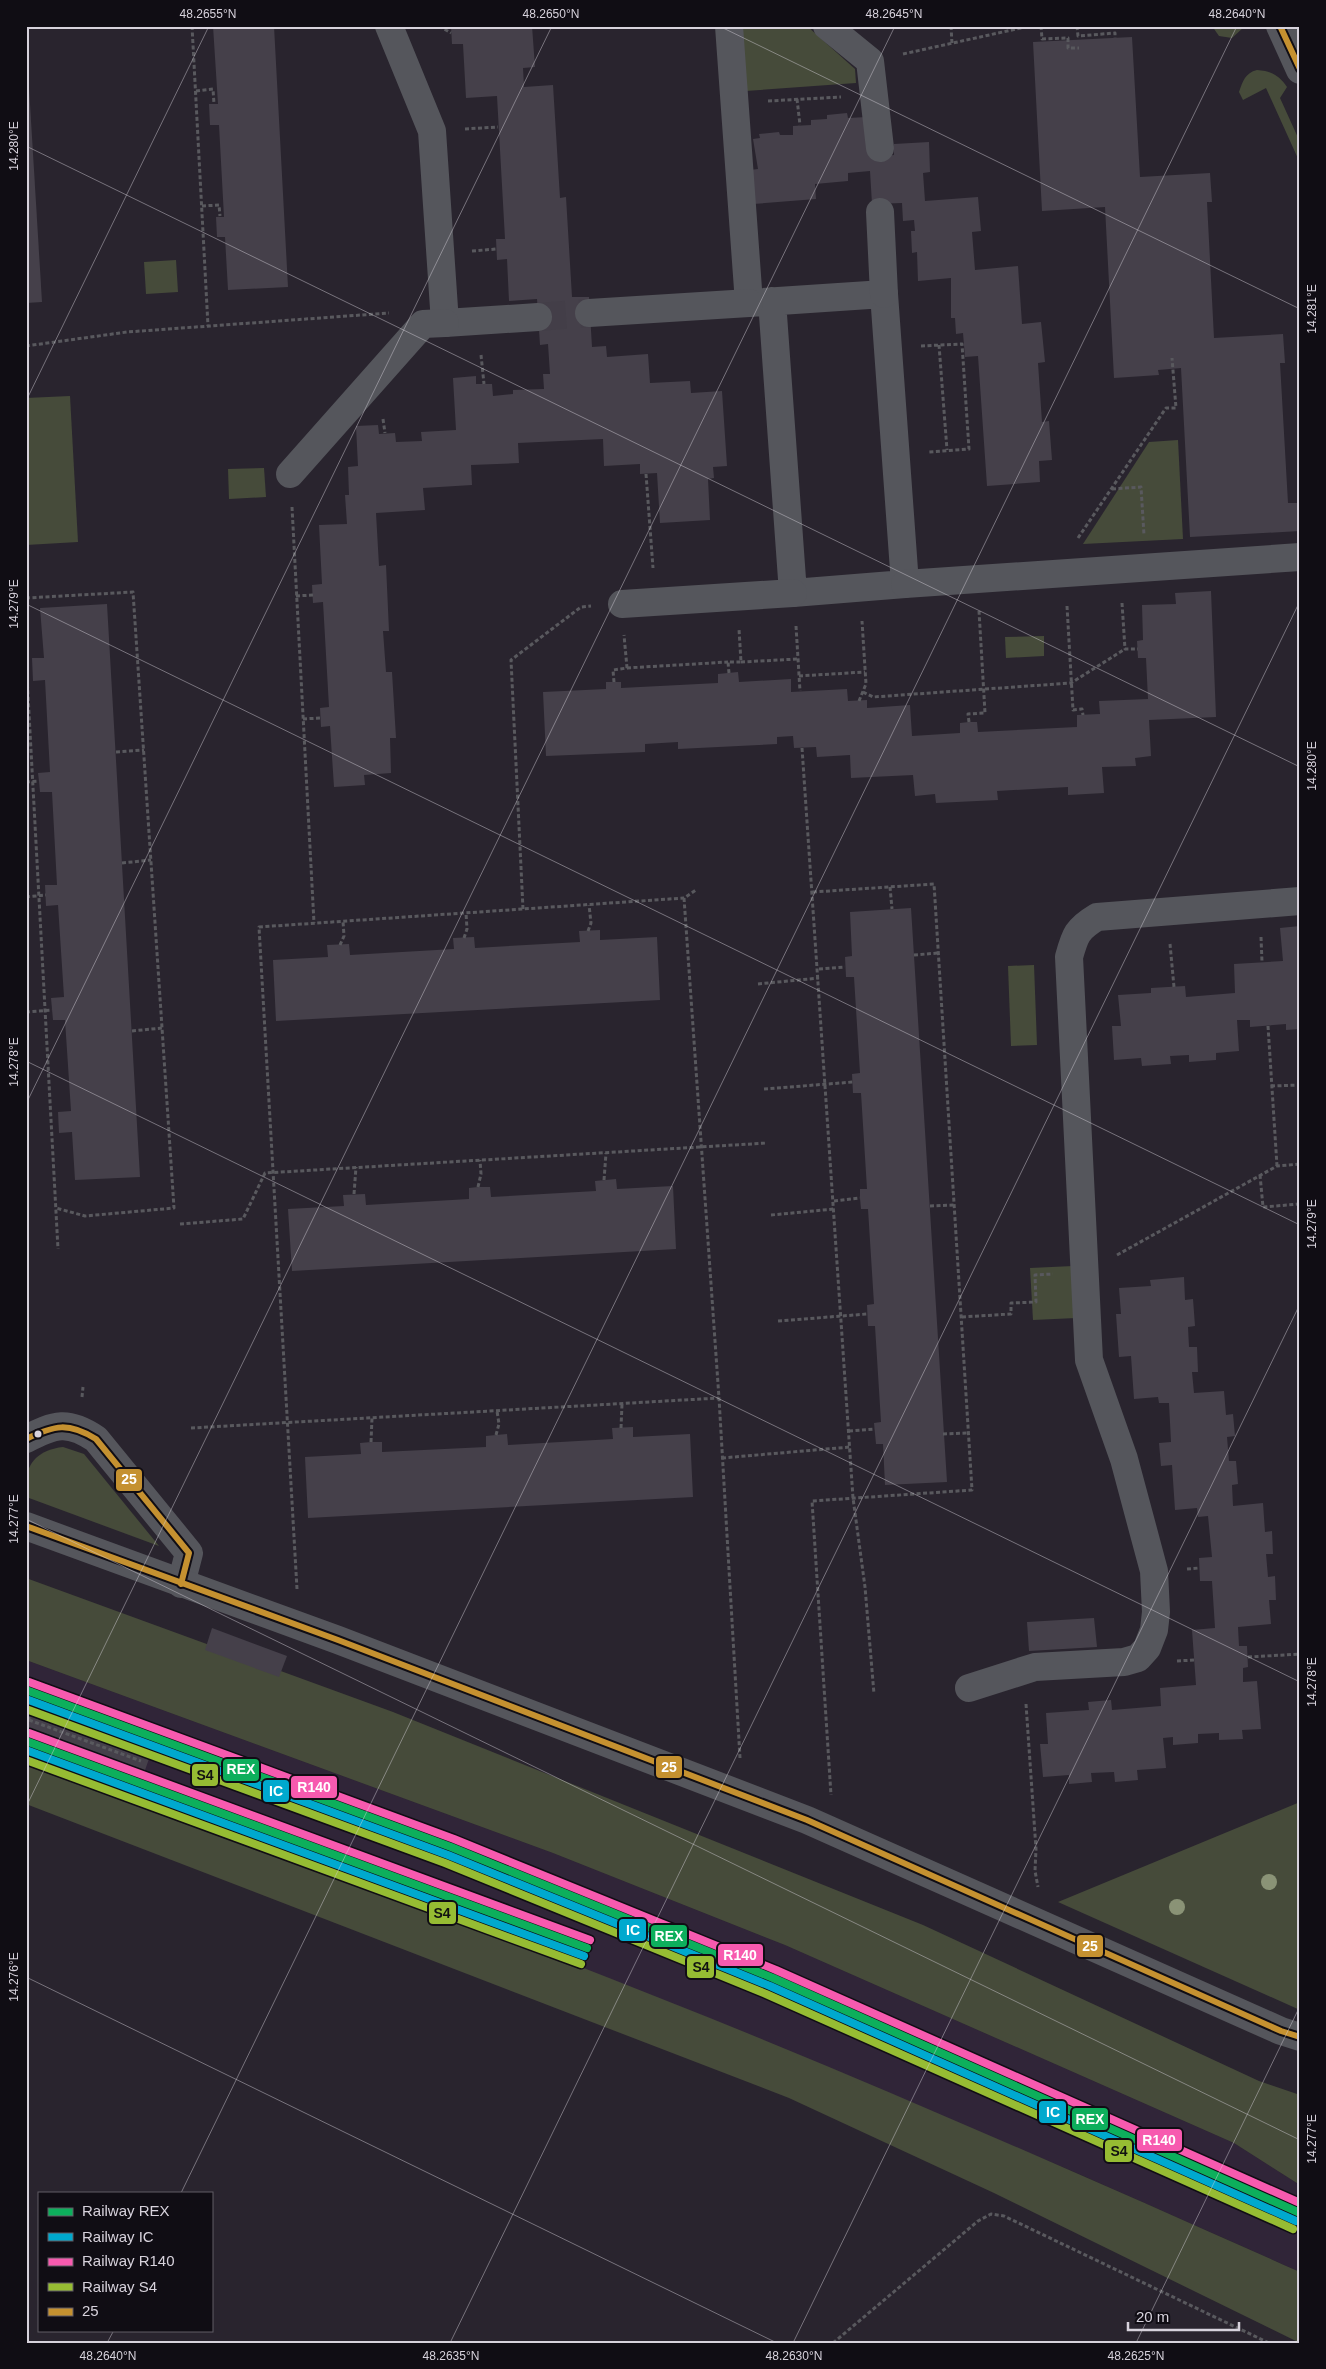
<svg xmlns="http://www.w3.org/2000/svg" width="1326" height="2369" font-family="Arial,sans-serif">
<rect width="100%" height="100%" fill="#29242e"/>
<!-- built -->
<path fill="#302538" d="M26,1660L553,1853L785,1945L1234,2143L1300,2185V2272L1079,2174L711,2019L336,1872L26,1758Z"/>
<!-- green -->
<g fill="#464b3a">
<path d="M740,26H807L855,69L856,83L745,91Z"/>
<path d="M1212,26H1245L1232,38L1219,36Z"/>
<path d="M1257,70C1271,71 1279,75 1287,87L1280,98L1300,142V163L1266,88L1243,100L1239,92C1243,81 1245,73 1257,70Z"/>
<path d="M176,260L178,292L146,294L144,262Z"/>
<path d="M70,396L78,542L26,545V398Z"/>
<path d="M1178,440L1183,539L1083,544L1149,442Z"/>
<path d="M264,468L266,497L229,499L228,469Z"/>
<path d="M1044,636V656L1006,658L1005,637Z"/>
<path d="M1034,965L1037,1045L1011,1046L1008,966Z"/>
<path d="M1073,1266L1076,1318L1033,1320L1030,1268Z"/>
<path d="M63,1447L84,1454L159,1546L29,1498C20,1470 34,1450 63,1447Z"/>
<path d="M26,1578L393,1712L923,1925L1259,2081L1300,2095V2185L1234,2143L785,1945L553,1853L26,1660Z"/>
<path d="M26,1758C255,1842 484,1927 710,2018C908,2098 1104,2185 1300,2272V2343L994,2193L789,2098L26,1804Z"/>
<path d="M1300,1802V2010L1058,1902Z"/>
</g>
<!-- building -->
<g fill="#45404a">
<path d="M213,26H274L288,287L228,290L225,237H217L216,217H224L219,125H210L209,104H218Z"/>
<path d="M451,26H532L535,67L523,68L524,87L553,85L560,198L566,197L572,297H589L592,347L606,346L607,357L648,354L650,383L690,381L691,393L722,391L727,466L713,467L714,478L708,479L710,520L660,523L657,473L640,474V464L604,466L603,439L518,443L519,463L471,465L472,485L423,488L425,510L376,513L379,566L386,565L389,631H383L386,672H392L396,738H390L391,773L364,775L365,785L334,787L330,726L321,727L320,708L329,707L323,602L313,603L312,585L322,584L319,525L347,524L345,495H349L348,467L358,466L356,426L378,425L379,434L395,433L396,442L422,441L421,432L456,430L453,378L476,376V384H492L493,396L513,394V390L544,389L543,374H550L548,344L540,345L537,299L509,301L507,259L497,260L496,239H505L497,96L466,98L463,44H452Z"/>
<path d="M1132,37L1140,177L1210,173L1212,202H1207L1214,338L1283,334L1285,363H1280L1288,503H1300V531L1190,537L1181,368L1158,370L1159,375L1114,378L1105,207L1042,211L1033,42Z"/>
<path d="M26,38L42,302L26,303Z"/>
<path d="M847,113L848,118L867,117L869,157L894,155V144L929,142L930,172L923,173L925,201L978,197L981,231L972,232L975,270L1018,266L1022,324L1041,322L1045,362L1038,363L1042,422L1049,421L1052,460L1039,461L1040,482L987,486L978,356L965,357L963,333L956,334L955,318H951V278L918,281L917,252L912,253L911,231H915L914,220L903,221L902,203L872,204L870,171L848,173V181L815,184L816,199L753,204L750,170L758,169L753,139L760,138L759,134L779,132L780,135H793V126L811,125V120L827,119V115Z"/>
<path d="M1211,591L1216,717L1149,720L1151,756L1135,758L1136,766L1102,767L1104,793L1068,795V787L997,791L998,800L936,803L935,794L915,796L913,775L851,778L850,755L817,757L816,747L794,748L793,736L777,737V744L678,749V742L645,744V752L546,756L543,692L606,689V682H621V688L718,683V674L738,672L739,682L791,679V692L847,689L848,701L867,700V708L910,705L912,736L960,733V723L969,722H977L978,732L1077,727V715L1100,714L1099,701L1148,699L1146,658H1138L1137,641L1143,640L1142,605L1176,604L1175,593Z"/>
<path d="M107,604L140,1177L75,1180L72,1132L59,1133L58,1112L71,1111L65,1020H53L51,998L64,997L58,905L46,906L45,885H57L52,792H40L39,781L38,773L50,772L45,680L33,681L32,658H44L40,608Z"/>
<path d="M911,908L947,1482L885,1485L883,1444H876L874,1423L881,1422L875,1326H868L867,1305L874,1304L868,1209H861L860,1198V1189H867L861,1093H853L852,1074L860,1073L854,977H846L845,957L852,956L850,912Z"/>
<path d="M1300,926V1029L1286,1030V1024L1250,1027V1020H1237L1239,1051L1216,1053V1060L1189,1062V1055L1170,1056L1171,1064L1142,1066L1141,1058L1114,1060L1112,1026H1121L1118,995L1151,993V988L1185,986L1186,997L1235,993L1234,964L1283,961L1280,928Z"/>
<path d="M600,930V940L657,937L660,1000L276,1021L273,960L328,957L327,945L349,944L350,955L454,949L453,938L474,937L475,948L580,942L579,931Z"/>
<path d="M616,1179L617,1189L673,1186L676,1249L292,1271L288,1209L344,1206L343,1195L365,1194L366,1205L469,1199V1188L478,1187H490L491,1197L596,1191L595,1181Z"/>
<path d="M1184,1277L1185,1300L1193,1299L1195,1326L1188,1327L1189,1347H1197L1198,1372H1192L1194,1393L1224,1391L1226,1415L1233,1414L1235,1436L1227,1437L1229,1461H1236L1238,1484L1232,1485L1233,1506L1263,1503L1265,1532L1272,1531L1273,1554H1266L1268,1577L1275,1576L1276,1600H1269L1271,1624L1238,1627L1239,1646H1247L1248,1667L1243,1668V1682L1257,1681L1261,1729L1242,1730L1243,1739L1219,1740V1733L1198,1734V1743L1173,1745V1737L1163,1738L1166,1768L1137,1770L1138,1780L1115,1782L1114,1772L1091,1773L1092,1782L1069,1784V1775L1043,1777L1040,1744H1048L1046,1713L1089,1710L1088,1702L1099,1701L1111,1700L1112,1710L1161,1706L1160,1688L1196,1685L1192,1630L1215,1628L1212,1581H1200L1199,1558L1212,1557L1208,1516L1198,1517L1197,1508L1175,1510L1172,1465L1161,1466L1159,1443L1171,1442L1169,1403H1159L1158,1397L1134,1399L1131,1356L1119,1357L1116,1314H1121L1119,1288L1151,1286L1150,1280Z"/>
<path d="M633,1427V1437L690,1434L693,1497L308,1518L305,1457L361,1454L360,1443L371,1442H382V1452L486,1447V1436L496,1435L507,1434L508,1445L613,1439L612,1428Z"/>
<path d="M1094,1618L1097,1647L1029,1651L1027,1622Z"/>
<path d="M212,1628L287,1656L279,1677L205,1650Z"/>
<path d="M26,1706L151,1753L144,1773L26,1729Z"/>
</g>
<g fill="none" stroke-linecap="round" stroke-linejoin="round">
<!-- minor-tunnel -->
<path stroke="#433e48" stroke-width="28" stroke-dasharray="28 14" stroke-linecap="butt" d="M538,317L589,313"/>
<!-- path -->
<g stroke="#59595e" stroke-width="3" stroke-dasharray="4 2.5" stroke-linecap="butt">
<path d="M192,26L208,326"/>
<path d="M439,26L451,33"/>
<path d="M951,26L952,44"/>
<path d="M1041,26L1042,39L1068,38V48H1079"/>
<path d="M1077,26L1078,36L1115,33V38"/>
<path d="M903,54L1030,26"/>
<path d="M196,91L213,89L214,104"/>
<path d="M797,99L800,125"/>
<path d="M768,101L841,97"/>
<path d="M465,129L498,127"/>
<path d="M202,206L219,205L220,216"/>
<path d="M472,251L496,249"/>
<path d="M939,345L947,450"/>
<path d="M26,346L127,332L389,313"/>
<path d="M921,346L962,344L969,449L929,452"/>
<path d="M481,355L484,384"/>
<path d="M383,419L385,433"/>
<path d="M646,474L653,568"/>
<path d="M1112,489L1141,487L1144,535"/>
<path d="M292,507L314,923"/>
<path d="M1078,538L1166,408H1176L1172,358"/>
<path d="M296,596L313,595"/>
<path d="M26,598L133,592L174,1208L85,1216L56,1208"/>
<path d="M1122,603L1125,649H1138"/>
<path d="M1067,606L1073,710L1082,709L1083,715"/>
<path d="M796,626L800,691"/>
<path d="M26,658L58,1249"/>
<path d="M741,662L798,659"/>
<path d="M627,668L728,662"/>
<path d="M729,673L728,662H741L739,629"/>
<path d="M799,676L865,672"/>
<path d="M614,682L613,670L627,668L624,635"/>
<path d="M863,692L873,697L1071,683L1125,649"/>
<path d="M859,701L866,684L862,621"/>
<path d="M303,719L320,718"/>
<path d="M969,722L968,714L985,713L979,611"/>
<path d="M802,748L853,1498L865,1587L874,1694"/>
<path d="M116,752L144,750"/>
<path d="M26,782L39,781"/>
<path d="M122,863L151,860"/>
<path d="M890,887L892,909"/>
<path d="M813,892L934,884L972,1490L812,1501L831,1795"/>
<path d="M26,897L46,895"/>
<path d="M684,898L719,1398L740,1758"/>
<path d="M523,909L511,660L581,607L591,606"/>
<path d="M588,931L591,923L589,905"/>
<path d="M1261,937L1262,962"/>
<path d="M464,938L467,929L466,913"/>
<path d="M1170,944L1174,987"/>
<path d="M340,945L344,936L343,921"/>
<path d="M914,955L938,953"/>
<path d="M819,969L845,967"/>
<path d="M758,984L819,978"/>
<path d="M26,1012L52,1010"/>
<path d="M1268,1026L1277,1166"/>
<path d="M132,1031L162,1028"/>
<path d="M1271,1086L1300,1085"/>
<path d="M764,1089L853,1082"/>
<path d="M1260,1175L1263,1207L1300,1204"/>
<path d="M604,1180L606,1153"/>
<path d="M478,1187L481,1174L480,1160"/>
<path d="M354,1194L356,1167"/>
<path d="M834,1201L860,1198"/>
<path d="M930,1206L954,1205"/>
<path d="M771,1215L834,1209"/>
<path d="M180,1224L243,1219L265,1173L767,1143"/>
<path d="M1117,1255L1277,1166L1300,1164"/>
<path d="M962,1317L1011,1314V1303L1036,1302L1035,1275L1053,1274"/>
<path d="M778,1321L867,1314"/>
<path d="M82,1397L83,1387"/>
<path d="M191,1428L719,1398"/>
<path d="M621,1428L622,1404"/>
<path d="M849,1431L875,1429"/>
<path d="M943,1434L969,1433"/>
<path d="M496,1435L499,1424L497,1411"/>
<path d="M371,1442L372,1418"/>
<path d="M722,1458L850,1447"/>
<path d="M1187,1569L1199,1568"/>
<path d="M297,1589L259,927L684,898L696,890"/>
<path d="M1248,1657L1300,1654"/>
<path d="M1177,1661L1194,1660"/>
<path d="M1026,1704L1036,1849L1035,1871L1038,1887"/>
<path d="M29,1720L141,1761"/>
<path d="M26,1727L33,1706"/>
<path d="M833,2343L978,2221L991,2214L1004,2216L1269,2343"/>
</g>
<!-- minor -->
<g stroke="#55565c" stroke-width="28">
<path d="M389,26L432,131L445,323L538,317"/>
<path d="M729,26L749,303L884,294L905,584L793,593L772,301"/>
<path d="M827,26L870,61L880,148"/>
<path d="M1280,26L1300,70"/>
<path d="M880,212L884,294"/>
<path d="M589,313L749,303"/>
<path d="M290,474L423,324L445,323"/>
<path d="M905,584L1300,557"/>
<path d="M622,604L793,593"/>
<path d="M26,1439C55,1424 68,1420 96,1439L189,1553L181,1584"/>
<path d="M26,1526L338,1640L807,1820L1281,2031L1300,2037"/>
<path d="M969,1688L1035,1667L1124,1662L1138,1658L1147,1648L1154,1630L1156,1612L1154,1571L1124,1459L1089,1360L1069,957C1075,935 1077,929 1097,917L1300,901"/>
</g>
<!-- bus-1 casing -->
<g stroke="#100d14" stroke-width="10">
<g id="bus-1">
<path d="M1280,26L1300,69"/>
<path d="M26,1439C55,1425 68,1422 96,1439L189,1553L181,1584"/>
<path d="M26,1526L338,1640L807,1820L1281,2031L1300,2037"/>
</g>
</g>
<!-- bus-1 -->
<use href="#bus-1" stroke="#c59130" stroke-width="6"/>
<!-- rail-1 casing -->
<g stroke="#100d14" stroke-width="11">
<g id="rail-1">
<path d="M26,1690L451,1847L773,1978L1300,2213"/>
<path d="M26,1741L587,1948"/>
</g>
</g>
<!-- rail-2 casing -->
<g stroke="#100d14" stroke-width="11">
<g id="rail-2">
<path d="M26,1699L448,1855L770,1986L1296,2221"/>
<path d="M26,1750L584,1956"/>
</g>
</g>
<!-- rail-3 casing -->
<g stroke="#100d14" stroke-width="11">
<g id="rail-3">
<path d="M29,1682L454,1839L776,1970L1300,2203"/>
<path d="M29,1733L590,1940"/>
</g>
</g>
<!-- rail-4 casing -->
<g stroke="#100d14" stroke-width="11">
<g id="rail-4">
<path d="M26,1709L445,1863L766,1994L1293,2229"/>
<path d="M26,1760L581,1964"/>
</g>
</g>
<!-- rail-1 -->
<use href="#rail-1" stroke="#0daf5c" stroke-width="8"/>
<!-- rail-2 -->
<use href="#rail-2" stroke="#00a9ce" stroke-width="8"/>
<!-- rail-3 -->
<use href="#rail-3" stroke="#f75aaf" stroke-width="8"/>
<!-- rail-4 -->
<use href="#rail-4" stroke="#96bc33" stroke-width="8"/>
</g>
<!-- trees -->
<g fill="#8a9376">
<circle cx="1269" cy="1882" r="8"/>
<circle cx="1177" cy="1907" r="8"/>
</g>
<!-- ticks -->
<path fill="none" stroke="#d7d2dc" stroke-width="1" stroke-opacity="0.45" d="M719,26L1300,309M26,146L1300,767M26,401L209,26M26,604L1300,1225M26,1061L1300,1682M26,1104L552,26M26,1519L1300,2140M26,1807L895,26M26,1977L777,2343M181,2193L1237,26M107,2343L114,2330M450,2343L1300,601M793,2343L1300,1304M1136,2343L1300,2006"/>
<!-- markers -->
<circle fill="#d7d2dc" stroke="#100d14" stroke-width="2" cx="38" cy="1434" r="4.5"/>
<g stroke="#100d14" stroke-width="2">
<rect x="115" y="1468" width="28" height="24" rx="5" fill="#c59130"/>
<rect x="655" y="1755" width="28" height="24" rx="5" fill="#c59130"/>
<rect x="222" y="1758" width="38" height="24" rx="5" fill="#0daf5c"/>
<rect x="191" y="1763" width="28" height="24" rx="5" fill="#96bc33"/>
<rect x="290" y="1775" width="48" height="24" rx="5" fill="#f75aaf"/>
<rect x="262" y="1779" width="28" height="24" rx="5" fill="#00a9ce"/>
<rect x="428" y="1901" width="29" height="24" rx="5" fill="#96bc33"/>
<rect x="618" y="1918" width="29" height="24" rx="5" fill="#00a9ce"/>
<rect x="650" y="1924" width="38" height="24" rx="5" fill="#0daf5c"/>
<rect x="1076" y="1934" width="28" height="24" rx="5" fill="#c59130"/>
<rect x="717" y="1943" width="47" height="24" rx="5" fill="#f75aaf"/>
<rect x="686" y="1955" width="29" height="24" rx="5" fill="#96bc33"/>
<rect x="1038" y="2100" width="29" height="24" rx="5" fill="#00a9ce"/>
<rect x="1071" y="2107" width="38" height="24" rx="5" fill="#0daf5c"/>
<rect x="1136" y="2128" width="47" height="24" rx="5" fill="#f75aaf"/>
<rect x="1104" y="2139" width="29" height="24" rx="5" fill="#96bc33"/>
</g>
<g font-size="14" text-anchor="middle" font-weight="bold" fill="#fff">
<text x="129" y="1484">25</text>
<text x="669" y="1772">25</text>
<text x="241" y="1774">REX</text>
<text x="314" y="1792">R140</text>
<text x="276" y="1796">IC</text>
<text x="633" y="1935">IC</text>
<text x="669" y="1941">REX</text>
<text x="1090" y="1951">25</text>
<text x="740" y="1960">R140</text>
<text x="1053" y="2117">IC</text>
<text x="1090" y="2124">REX</text>
<text x="1159" y="2145">R140</text>
</g>
<g font-size="14" text-anchor="middle" font-weight="bold" fill="#111">
<text x="205" y="1780">S4</text>
<text x="442" y="1918">S4</text>
<text x="701" y="1972">S4</text>
<text x="1119" y="2156">S4</text>
</g>
<!-- border -->
<rect width="1326" height="2369" fill="none" stroke="#100d14" stroke-width="55"/>
<!-- legend -->
<rect x="38" y="2192" width="175" height="140" fill="#100d14" stroke="#605c64"/>
<rect x="48" y="2208" width="25" height="8" fill="#0daf5c" stroke="#605c64"/>
<text x="82" y="2216" font-size="15" fill="#d7d2dc">Railway REX</text>
<rect x="48" y="2233" width="25" height="8" fill="#00a9ce" stroke="#605c64"/>
<text x="82" y="2242" font-size="15" fill="#d7d2dc">Railway IC</text>
<rect x="48" y="2258" width="25" height="8" fill="#f75aaf" stroke="#605c64"/>
<text x="82" y="2266" font-size="15" fill="#d7d2dc">Railway R140</text>
<rect x="48" y="2283" width="25" height="8" fill="#96bc33" stroke="#605c64"/>
<text x="82" y="2292" font-size="15" fill="#d7d2dc">Railway S4</text>
<rect x="48" y="2308" width="25" height="8" fill="#c59130" stroke="#605c64"/>
<text x="82" y="2316" font-size="15" fill="#d7d2dc">25</text>
<!-- scale -->
<path d="M1128 2322v8h111v-8" fill="none" stroke="#d7d2dc" stroke-width="2.5"/>
<text x="1136" y="2322" font-size="15" fill="#d7d2dc" stroke="#100d14" stroke-width="4" paint-order="stroke">20 m</text>
<rect x="28" y="28" width="1270" height="2314" fill="none" stroke="#d7d2dc" stroke-width="2"/>
<g font-size="12" text-anchor="middle" fill="#d7d2dc">
<text x="208" y="18">48.2655°N</text>
<text x="551" y="18">48.2650°N</text>
<text x="894" y="18">48.2645°N</text>
<text x="1237" y="18">48.2640°N</text>
<text transform="translate(14 146) rotate(-90)" y="4">14.280°E</text>
<text transform="translate(1312 309) rotate(-90)" y="4">14.281°E</text>
<text transform="translate(14 604) rotate(-90)" y="4">14.279°E</text>
<text transform="translate(1312 766) rotate(-90)" y="4">14.280°E</text>
<text transform="translate(14 1062) rotate(-90)" y="4">14.278°E</text>
<text transform="translate(1312 1224) rotate(-90)" y="4">14.279°E</text>
<text transform="translate(14 1519) rotate(-90)" y="4">14.277°E</text>
<text transform="translate(1312 1682) rotate(-90)" y="4">14.278°E</text>
<text transform="translate(14 1977) rotate(-90)" y="4">14.276°E</text>
<text transform="translate(1312 2139) rotate(-90)" y="4">14.277°E</text>
<text x="108" y="2360">48.2640°N</text>
<text x="451" y="2360">48.2635°N</text>
<text x="794" y="2360">48.2630°N</text>
<text x="1136" y="2360">48.2625°N</text>
</g>
</svg>
